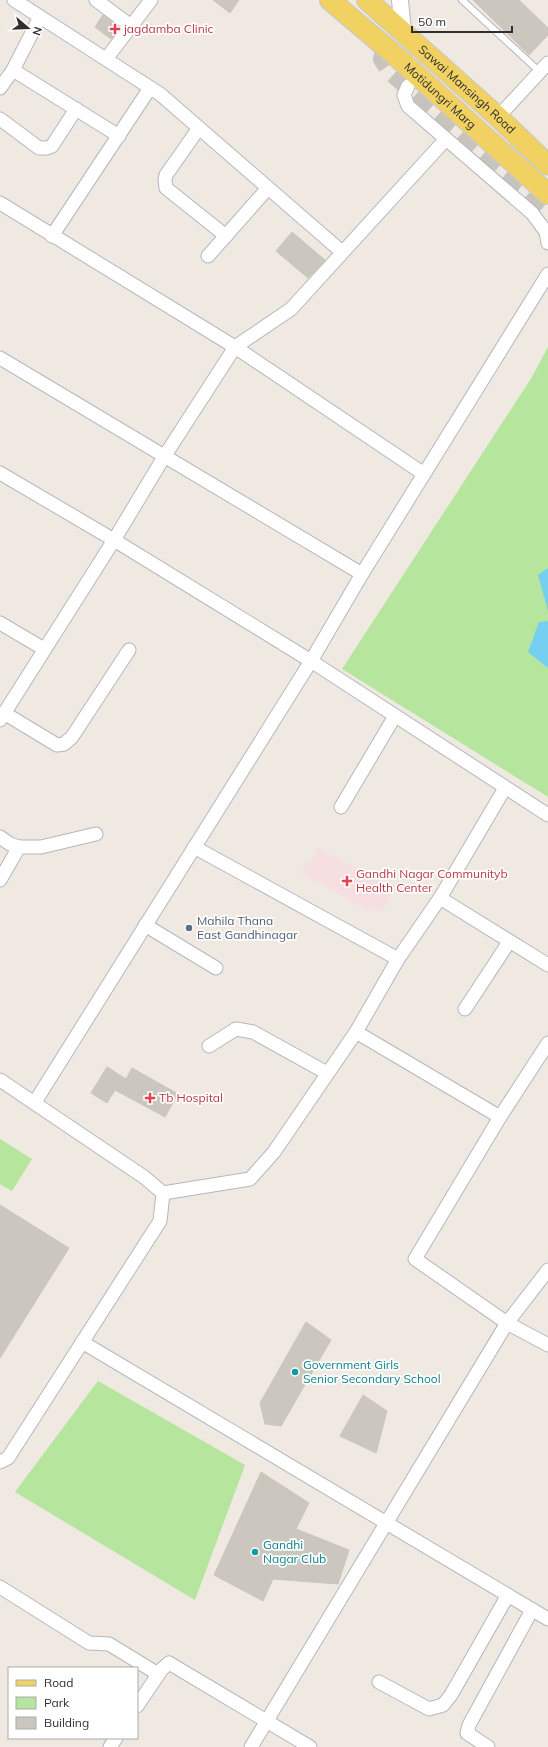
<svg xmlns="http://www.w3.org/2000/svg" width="548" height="1747" font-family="Mulish,sans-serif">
<rect width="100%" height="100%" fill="#efe9e1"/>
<!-- medical -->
<path fill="#f5dfe0" d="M318,848L394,889L382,912L373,908L371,912L301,873L307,862L310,863Z"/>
<!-- green -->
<g fill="#b6e59e">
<path d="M548,347V797L342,669L532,377Z"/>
<path d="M0,1139L32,1159L12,1191L0,1184Z"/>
<path d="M98,1381L245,1465L195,1600L15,1492Z"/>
</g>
<!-- water -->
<g fill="#75cff0">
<path d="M548,568V611L538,575Z"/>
<path d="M548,621V668L528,652L539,622Z"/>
</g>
<!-- building -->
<g fill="#cbc7bf" stroke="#cbc5ba">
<path d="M213,0H239L230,13Z"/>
<path d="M473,0H519L548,28V35L529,55Z"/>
<path d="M103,15L120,28L111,39L95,27Z"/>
<path d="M292,232L325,260L308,278L276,251Z"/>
<path d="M107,1067L126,1079L132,1068L178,1094L165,1117L115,1090L107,1103L91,1093Z"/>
<path d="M0,1205L69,1248L0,1358Z"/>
<path d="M306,1322L331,1340L281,1426L265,1424L260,1403Z"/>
<path d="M363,1395L387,1411L376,1453L340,1436Z"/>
<path d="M261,1472L309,1503L296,1529L349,1550L338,1584L273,1579L263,1601L214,1575Z"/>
</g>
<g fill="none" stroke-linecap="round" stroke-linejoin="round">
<!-- primary-tunnel -->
<path stroke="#c8c4bd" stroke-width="20" stroke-dasharray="20 10" stroke-linecap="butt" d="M386,48L383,59L391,71L548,208"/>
<!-- service casing -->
<g stroke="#b4b7c1" stroke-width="8">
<path id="service" d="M462,0L540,72"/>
</g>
<!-- minor casing -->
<g stroke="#b4b7c1" stroke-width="15">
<g id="minor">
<path d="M14,0L160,94L342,252"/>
<path d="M96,0L131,26"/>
<path d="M106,59L151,0"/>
<path d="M13,70L119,136"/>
<path d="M408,86L404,95L408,106L532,213L546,232L548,243"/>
<path d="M0,88L13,70L40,17"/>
<path d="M498,117L548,63"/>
<path d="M0,119L39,148H47L52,146L76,109"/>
<path d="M199,128L166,175L165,180L166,188L226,236"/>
<path d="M0,203L235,347L424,474"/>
<path d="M52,236L150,88"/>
<path d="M208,256L268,188"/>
<path d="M0,358L362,574"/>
<path d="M0,473L114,540L311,661L548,815"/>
<path d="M0,623L44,649"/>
<path d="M4,713L57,745L64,744L72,737L129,650"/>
<path d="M0,720L114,540L164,457L235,347L291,309L446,139"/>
<path d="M341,807L395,716"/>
<path d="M0,837L10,844L19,847H41L96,834"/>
<path d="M194,847L398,959"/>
<path d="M0,880L19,847"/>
<path d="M440,898L548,965"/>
<path d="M145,925L216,968"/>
<path d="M465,1009L509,942"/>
<path d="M356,1032L500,1117"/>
<path d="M548,1043L500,1117L415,1259L507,1323L548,1345"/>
<path d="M209,1046L236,1029L253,1032L327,1073"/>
<path d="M0,1080L144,1177L163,1193L160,1221L8,1458L0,1462"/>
<path d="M35,1102L311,661L362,574L548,274"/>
<path d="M163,1193L250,1179L274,1152L356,1032L398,959L440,898L505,788"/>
<path d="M82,1342L548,1619"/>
<path d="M0,1587L89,1643L109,1644L158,1674"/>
<path d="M379,1682L429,1709L443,1705L451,1695L508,1595"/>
<path d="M137,1706L162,1669L169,1663L310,1747"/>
<path d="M110,1747L116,1738"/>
<path d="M251,1747L507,1323L548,1270"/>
<path d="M488,1747L467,1733L469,1725L532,1610"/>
</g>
</g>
<!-- tertiary casing -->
<g stroke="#b4b7c1" stroke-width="18">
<path id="tertiary" d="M400,0L403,31"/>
</g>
<!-- primary casing -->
<g stroke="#c9c9c9" stroke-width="22">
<g id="primary">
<path id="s1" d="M330,0L397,57L548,194"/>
<path id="s2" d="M367,0L498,117L548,165"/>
</g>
</g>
<!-- service -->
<use href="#service" stroke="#fff" stroke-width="6"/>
<!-- minor -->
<use href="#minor" stroke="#fff" stroke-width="13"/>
<!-- tertiary -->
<use href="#tertiary" stroke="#fff" stroke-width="16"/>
<!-- primary -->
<use href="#primary" stroke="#f2d163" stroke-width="20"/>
</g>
<!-- markers -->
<g fill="#e0444e" stroke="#fff" stroke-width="1.5">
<path d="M113 23h4v4h4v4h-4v4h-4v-4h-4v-4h4z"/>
<path d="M345 875h4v4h4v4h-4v4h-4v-4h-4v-4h4z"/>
<path d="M148 1092h4v4h4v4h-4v4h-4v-4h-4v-4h4z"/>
</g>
<circle fill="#5c6f8a" stroke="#fff" stroke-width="1.5" cx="189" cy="928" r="4"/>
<g fill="#0f9aa8" stroke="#fff" stroke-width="1.5">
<circle cx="295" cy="1372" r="4"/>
<circle cx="255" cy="1552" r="4"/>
</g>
<g text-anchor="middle" stroke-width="3.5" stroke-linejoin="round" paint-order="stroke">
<!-- health labels -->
<g font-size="12" fill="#be3a42" stroke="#fff" text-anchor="start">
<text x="124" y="33">jagdamba Clinic</text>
<text x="356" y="878">Gandhi Nagar Communityb<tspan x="356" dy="14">Health Center</tspan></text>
<text x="159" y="1102">Tb Hospital</text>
</g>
<!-- street labels -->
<g font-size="12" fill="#2e2e2e" stroke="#fff">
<text dy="4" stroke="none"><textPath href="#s2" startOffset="134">Sawai Mansingh Road</textPath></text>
<text dy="4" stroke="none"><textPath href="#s1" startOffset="146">Motidungri Marg</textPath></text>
</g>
<!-- service labels -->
<g font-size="12" fill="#4e5e75" stroke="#fff" text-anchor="start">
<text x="197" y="925">Mahila Thana<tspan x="197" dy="14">East Gandhinagar</tspan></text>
</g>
<!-- culture labels -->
<g font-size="12" fill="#0d838f" stroke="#fff" text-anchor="start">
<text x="303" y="1369">Government Girls<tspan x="303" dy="14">Senior Secondary School</tspan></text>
<text x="263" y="1549">Gandhi<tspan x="263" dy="14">Nagar Club</tspan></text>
</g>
</g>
<!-- legend -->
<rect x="8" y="1667" width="130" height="72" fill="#ffffff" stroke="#ababab"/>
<rect x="16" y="1680" width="20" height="6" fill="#f2d163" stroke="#ababab"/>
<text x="44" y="1687" font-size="12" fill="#2e2e2e">Road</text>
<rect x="16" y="1697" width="20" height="12" fill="#b6e59e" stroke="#ababab"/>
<text x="44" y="1707" font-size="12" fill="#2e2e2e">Park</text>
<rect x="16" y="1717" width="20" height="12" fill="#cbc7bf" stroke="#ababab"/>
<text x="44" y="1727" font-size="12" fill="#2e2e2e">Building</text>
<!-- north arrow -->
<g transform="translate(28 28) rotate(109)" stroke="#ffffff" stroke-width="3" paint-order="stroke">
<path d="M0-3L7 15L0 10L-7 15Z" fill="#2e2e2e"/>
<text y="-6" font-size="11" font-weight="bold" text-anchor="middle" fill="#2e2e2e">N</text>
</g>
<!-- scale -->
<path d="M412 26v6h100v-6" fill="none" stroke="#2e2e2e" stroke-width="2"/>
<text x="418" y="26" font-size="12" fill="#2e2e2e" stroke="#ffffff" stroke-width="3" paint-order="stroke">50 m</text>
</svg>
